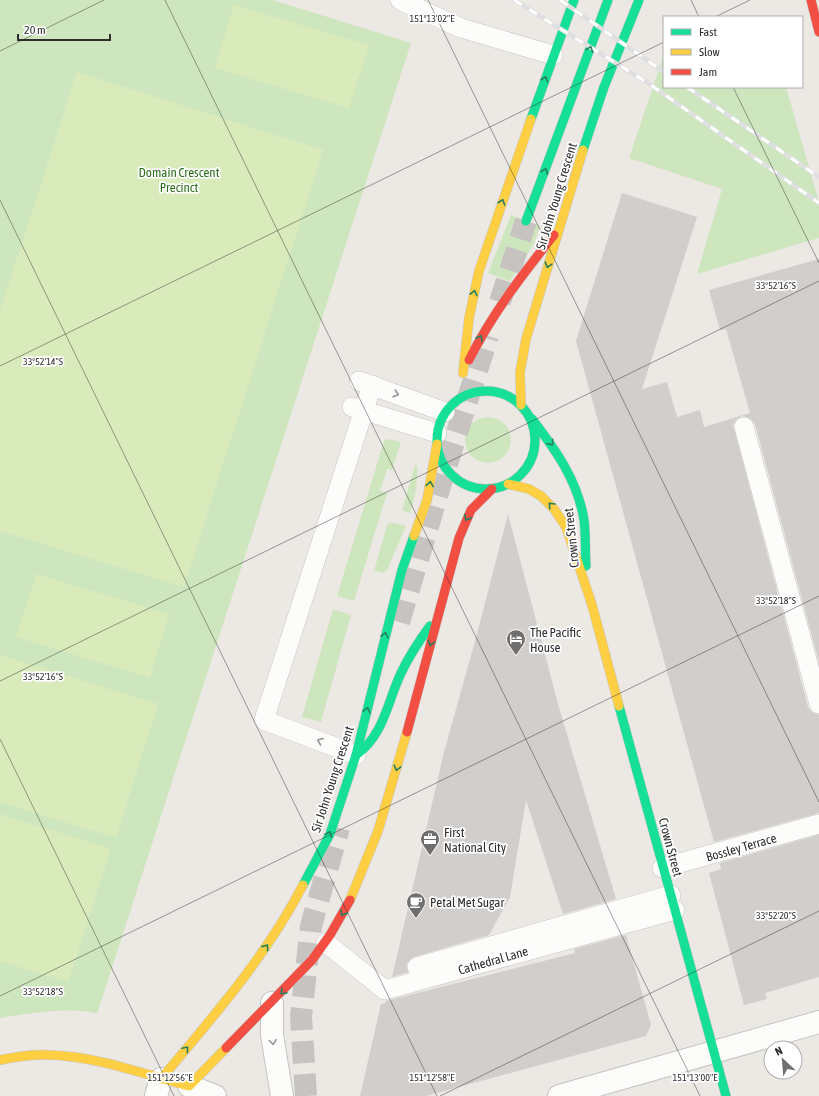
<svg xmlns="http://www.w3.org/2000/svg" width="819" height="1096" font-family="'Asap Condensed',sans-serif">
<rect width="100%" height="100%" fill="#ece8e4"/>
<!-- green -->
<g fill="#cee6be">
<path d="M0,0H273L411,43L97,1014C70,1006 28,1014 0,1018Z"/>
<path d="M664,54V87H786L819,202V238L697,274L722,189L629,158Z"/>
<path d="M511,215L540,226L534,244L510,281L488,273Z"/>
<circle cx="488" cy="440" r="23"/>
<path d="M388,439L401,442L392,470L387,469L380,491L387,493L354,601L337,596L384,441Z"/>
<path d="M415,465L417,466C418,483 415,497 410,513L402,510Z"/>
<path d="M391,522L406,526L387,570L383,573L374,571L387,525Z"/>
<path d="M333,609L351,615L321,722L302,717Z"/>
</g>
<!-- pitch -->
<g fill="#d9eabb">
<path d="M234,5L369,45L349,108L215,68Z"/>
<path d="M77,72L323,150L184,587L0,531V311Z"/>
<path d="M36,574L169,614L150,678L16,637Z"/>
<path d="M0,655L158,704L116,838L0,802Z"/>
<path d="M0,814L111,849L68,982L0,961Z"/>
</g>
<!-- building -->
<g fill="#d1cecb">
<path d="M622,193L697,217L642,389L667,382L677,417L700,410L704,427L750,413L726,329L720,330L709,290L819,259V662L755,424L751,419L742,416L736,420L733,425L808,707L812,712L819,715V813L714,842L576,341Z"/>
<path d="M508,514L558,704L616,899L563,914L526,800L510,897L489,935L414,957L406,964L408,972L392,977L444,752L477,634Z"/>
<path d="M819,835V977L765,993L767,999L744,1005L709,873L721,869L720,863Z"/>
<path d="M626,935L651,1025L646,1036L426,1096H360L381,1004L385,1003L386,1001L575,953L574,949Z"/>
</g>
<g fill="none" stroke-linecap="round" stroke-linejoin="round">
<!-- highway-tunnel -->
<g stroke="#c6c3c0" stroke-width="22" stroke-dasharray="22 11" stroke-linecap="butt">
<path d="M500,302L526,221"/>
<path d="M399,622L444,473L488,336"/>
<path d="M306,1096L301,1016L311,926L339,828"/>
</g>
<!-- lane casing -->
<g stroke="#c5c4c5" stroke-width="20">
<g id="lane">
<path d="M400,0L461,28L553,55"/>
<path d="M359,381L445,412"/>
<path d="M352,407L437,433"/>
<path d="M744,427L819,704"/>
<path d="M356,755L264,720L372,385"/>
<path d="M662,868L819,824"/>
<path d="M326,943L385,990L675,910"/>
<path d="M417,967L671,895"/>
</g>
</g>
<!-- street casing -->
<g stroke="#c5c4c5" stroke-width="24">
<g id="street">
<path d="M272,1003V1035L282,1096"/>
<path d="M189,1086L215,1096"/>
<path d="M156,1096L161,1079"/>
<path d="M559,1096L819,1022"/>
</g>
</g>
<!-- fast casing -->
<g stroke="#c5c4c5" stroke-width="10">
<g id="fast">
<path d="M531,119L574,0"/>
<path d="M583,150L604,87L639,0"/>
<path d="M526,221L608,0"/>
<circle cx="486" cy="440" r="49"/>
<path d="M532,419C555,449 578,481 584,520C586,535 585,551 586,566"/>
<path d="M619,706L726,1096"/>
<path d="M356,755C384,735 387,703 401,673C409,656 419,641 430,626"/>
<path d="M303,885L330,834L356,755L402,570L414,536"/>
</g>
</g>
<!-- slow casing -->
<g stroke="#c5c4c5" stroke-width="10">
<g id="slow">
<path d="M463,373L469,318L479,271L531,119"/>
<path d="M521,405L520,372L526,339L583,150"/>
<path d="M508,484L529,489L541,496L554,509L566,527L592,605L619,706"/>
<path d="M414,536L427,500L437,444"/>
<path d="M350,900L378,831L407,732"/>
<path d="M0,1060C16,1057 32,1054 49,1055C96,1056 143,1074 189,1086L226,1048"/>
<path d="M161,1079C212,1018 266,957 303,885"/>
</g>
</g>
<!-- jam casing -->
<g stroke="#c5c4c5" stroke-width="10">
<g id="jam">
<path d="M811,0L819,32"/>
<path d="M469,360C492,314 522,275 554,235"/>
<path d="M407,732L459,538L471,510L492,489"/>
<path d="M226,1048L312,960L330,935L350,900"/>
</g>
</g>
<!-- lane -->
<use href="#lane" stroke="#fcfcfb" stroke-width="19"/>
<!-- street -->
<use href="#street" stroke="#fcfcfb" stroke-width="22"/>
<!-- fast -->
<use href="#fast" stroke="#16e098" stroke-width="9"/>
<!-- slow -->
<use href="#slow" stroke="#ffcf43" stroke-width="9"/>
<!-- jam -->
<use href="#jam" stroke="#f24e42" stroke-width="9"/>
<!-- rail casing -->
<g stroke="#dfdfe1" stroke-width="4.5">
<g id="rail">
<path d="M514,0L648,83L819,203"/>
<path d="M560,0L664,72"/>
<path d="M687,87L819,177"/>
</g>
</g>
<!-- rail -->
<use href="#rail" stroke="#fff" stroke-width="3" stroke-dasharray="9" stroke-linecap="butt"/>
</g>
<!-- one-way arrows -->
<defs><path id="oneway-chevron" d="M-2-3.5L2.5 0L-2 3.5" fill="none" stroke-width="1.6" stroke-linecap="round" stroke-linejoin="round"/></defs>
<g stroke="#237e5e">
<use href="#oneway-chevron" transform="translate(590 49) rotate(-70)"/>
<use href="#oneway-chevron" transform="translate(545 79) rotate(-71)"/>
<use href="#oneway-chevron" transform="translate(545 171) rotate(-70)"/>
<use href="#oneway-chevron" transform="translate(502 202) rotate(-71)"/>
<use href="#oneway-chevron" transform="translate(548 265) rotate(106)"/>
<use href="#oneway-chevron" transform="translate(474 293) rotate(-77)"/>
<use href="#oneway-chevron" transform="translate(480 338) rotate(-60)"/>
<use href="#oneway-chevron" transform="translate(551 443) rotate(53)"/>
<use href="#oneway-chevron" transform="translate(430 484) rotate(-79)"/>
<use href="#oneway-chevron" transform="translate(551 505) rotate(-133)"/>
<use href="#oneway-chevron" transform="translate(467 518) rotate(117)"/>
<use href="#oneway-chevron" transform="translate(385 635) rotate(-77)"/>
<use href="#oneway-chevron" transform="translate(431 643) rotate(105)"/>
<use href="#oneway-chevron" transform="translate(367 710) rotate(-76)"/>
<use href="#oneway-chevron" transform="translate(397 768) rotate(105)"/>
<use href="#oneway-chevron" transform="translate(329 834) rotate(-68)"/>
<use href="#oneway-chevron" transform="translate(343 913) rotate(121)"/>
<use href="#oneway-chevron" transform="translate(266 947) rotate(-55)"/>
<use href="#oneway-chevron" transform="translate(283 992) rotate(133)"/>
<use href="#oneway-chevron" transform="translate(186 1049) rotate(-50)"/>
</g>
<g stroke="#959594">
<use href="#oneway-chevron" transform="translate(396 394) rotate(19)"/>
<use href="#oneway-chevron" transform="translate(320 741) rotate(-159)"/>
<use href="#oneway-chevron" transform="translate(273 1042) rotate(82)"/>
</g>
<!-- ticks -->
<path fill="none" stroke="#2e2e2e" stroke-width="1" stroke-opacity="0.45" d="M165,0L700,1096M428,0L819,802M691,0L699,17M715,17L750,0M0,51L104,0M733,87L819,263M0,200L437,1096M0,366L664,42M0,681L819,281M0,739L174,1096M0,996L819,596M440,1096L819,911"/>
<!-- icons -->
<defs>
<g id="hotel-pin" transform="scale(1)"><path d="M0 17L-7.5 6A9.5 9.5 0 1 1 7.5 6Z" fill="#706f6e" stroke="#fff"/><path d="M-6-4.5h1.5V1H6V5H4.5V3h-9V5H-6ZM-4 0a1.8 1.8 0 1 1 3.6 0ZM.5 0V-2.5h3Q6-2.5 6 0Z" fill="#fff"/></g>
<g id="office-pin" transform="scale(1)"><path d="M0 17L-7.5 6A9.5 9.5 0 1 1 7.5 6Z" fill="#706f6e" stroke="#fff"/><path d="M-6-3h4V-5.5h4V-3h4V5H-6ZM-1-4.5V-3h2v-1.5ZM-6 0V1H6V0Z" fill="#fff"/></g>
<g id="cafe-pin" transform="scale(1)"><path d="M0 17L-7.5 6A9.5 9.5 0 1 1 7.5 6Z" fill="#706f6e" stroke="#fff"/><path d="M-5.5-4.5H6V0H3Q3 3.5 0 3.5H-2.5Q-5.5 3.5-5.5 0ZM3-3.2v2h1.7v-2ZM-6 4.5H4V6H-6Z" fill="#fff"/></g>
</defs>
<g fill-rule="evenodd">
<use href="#hotel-pin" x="516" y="639"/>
<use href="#office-pin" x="430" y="839"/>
<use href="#cafe-pin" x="416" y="902"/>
</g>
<g text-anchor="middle" stroke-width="3.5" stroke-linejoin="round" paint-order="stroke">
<!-- park labels -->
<g font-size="13" fill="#2c6e1b" stroke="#fff">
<text x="179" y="177">Domain Crescent<tspan x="179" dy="15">Precinct</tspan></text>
</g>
<!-- street labels -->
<g font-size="13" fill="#2e2e2e" stroke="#fff">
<text transform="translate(556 196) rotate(-73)" y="5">Sir John Young Crescent</text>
<text transform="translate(571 538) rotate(-96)" y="5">Crown Street</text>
<text transform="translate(332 779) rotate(-72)" y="5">Sir John Young Crescent</text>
<text transform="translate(671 847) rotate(75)" y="5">Crown Street</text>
<text transform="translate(741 847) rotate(-16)" y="5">Bossley Terrace</text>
<text transform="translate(493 960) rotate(-16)" y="5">Cathedral Lane</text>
</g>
<!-- poi labels -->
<g font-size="13" fill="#2e2e2e" stroke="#fff" text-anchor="start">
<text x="530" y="637">The Pacific<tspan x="530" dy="15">House</tspan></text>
<text x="444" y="837">First<tspan x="444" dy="15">National City</tspan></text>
<text x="430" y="907">Petal Met Sugar</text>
</g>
</g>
<g font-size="10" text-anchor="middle" fill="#2e2e2e" stroke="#fff" stroke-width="3.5" stroke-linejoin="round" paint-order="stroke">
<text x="432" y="22">151°13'02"E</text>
<text x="776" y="289">33°52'16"S</text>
<text x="43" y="365">33°52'14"S</text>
<text x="776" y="604">33°52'18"S</text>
<text x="43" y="680">33°52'16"S</text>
<text x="776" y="919">33°52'20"S</text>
<text x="43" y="995">33°52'18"S</text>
<text x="170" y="1081">151°12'56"E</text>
<text x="432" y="1081">151°12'58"E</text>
<text x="695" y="1081">151°13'00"E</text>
</g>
<!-- legend -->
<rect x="663" y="16" width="140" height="72" fill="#ffffff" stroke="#ababab"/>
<rect x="671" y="29" width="20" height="6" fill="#16e098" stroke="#ababab"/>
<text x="699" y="36" font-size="12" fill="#2e2e2e">Fast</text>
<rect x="671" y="49" width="20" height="6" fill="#ffcf43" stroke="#ababab"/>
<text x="699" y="56" font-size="12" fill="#2e2e2e">Slow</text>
<rect x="671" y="69" width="20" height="6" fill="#f24e42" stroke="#ababab"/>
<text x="699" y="76" font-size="12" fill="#2e2e2e">Jam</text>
<!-- north arrow -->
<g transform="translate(783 1060) rotate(334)"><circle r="19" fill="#ffffff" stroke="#ababab"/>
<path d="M0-3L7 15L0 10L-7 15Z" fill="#706f6e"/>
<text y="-6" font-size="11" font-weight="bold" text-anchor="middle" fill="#2e2e2e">N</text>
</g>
<!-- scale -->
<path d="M18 34v6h92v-6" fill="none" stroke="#2e2e2e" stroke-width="2"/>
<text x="24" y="34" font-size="12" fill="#2e2e2e" stroke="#ffffff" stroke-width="3" paint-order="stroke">20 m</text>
</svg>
